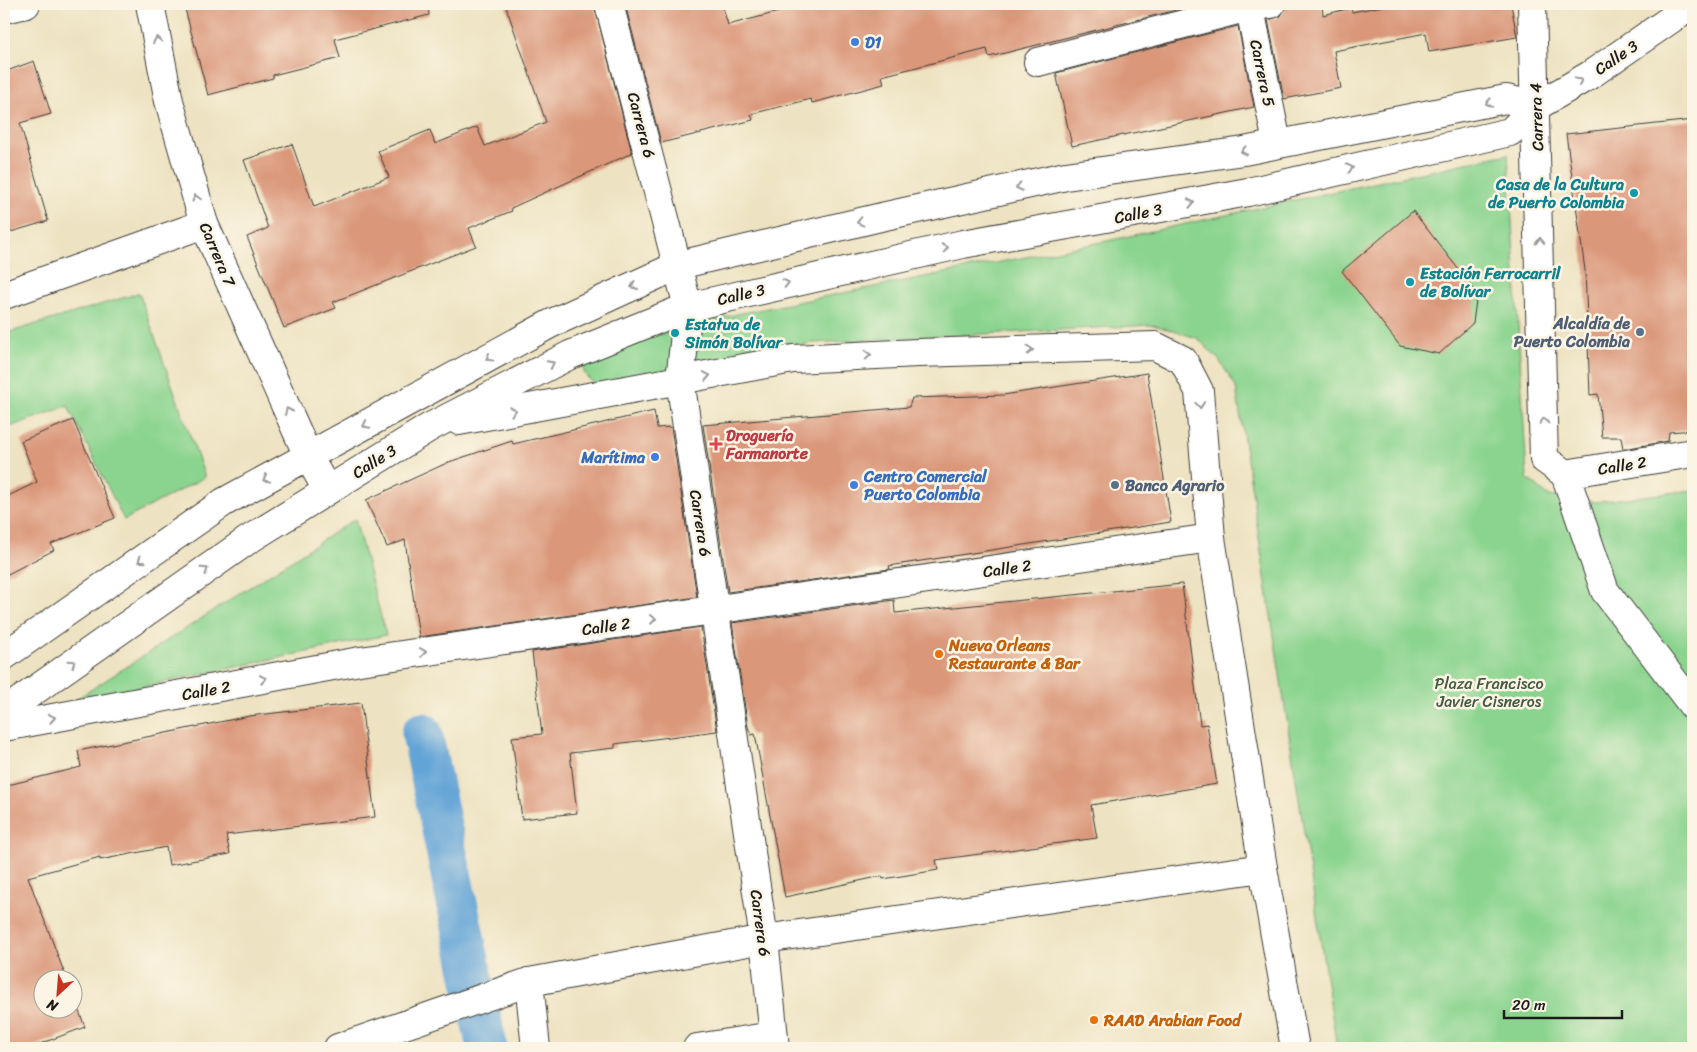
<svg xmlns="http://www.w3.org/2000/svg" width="1697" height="1052" font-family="Sriracha,sans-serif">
<rect width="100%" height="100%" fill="#fcf5e5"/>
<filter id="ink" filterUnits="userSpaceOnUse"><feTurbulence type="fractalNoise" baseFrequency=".02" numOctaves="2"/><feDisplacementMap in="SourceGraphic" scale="10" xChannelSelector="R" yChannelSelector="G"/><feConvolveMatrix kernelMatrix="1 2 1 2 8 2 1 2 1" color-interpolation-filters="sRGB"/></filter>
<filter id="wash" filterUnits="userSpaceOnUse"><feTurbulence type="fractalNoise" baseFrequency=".0096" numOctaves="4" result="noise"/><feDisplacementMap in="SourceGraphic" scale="20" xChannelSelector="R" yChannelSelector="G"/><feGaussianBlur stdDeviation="1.12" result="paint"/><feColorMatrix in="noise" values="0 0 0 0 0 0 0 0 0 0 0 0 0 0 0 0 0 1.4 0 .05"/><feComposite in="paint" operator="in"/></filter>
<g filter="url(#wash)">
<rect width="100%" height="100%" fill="#ede2c1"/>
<!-- green -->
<g fill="#8bd48f" stroke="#547856">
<path d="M1508,154L1527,478L1548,496L1595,502L1693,490V1048H1337L1236,387L1219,360L1197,338L1153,325L812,343L599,385C584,379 577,366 590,353L737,314L1102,242Z"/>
<path d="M139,293L205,477L124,520L68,406L4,429V334Z"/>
<path d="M355,519L386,635L72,702Z"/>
</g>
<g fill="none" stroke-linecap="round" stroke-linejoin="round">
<!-- canal -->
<path stroke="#64a4d7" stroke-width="41" d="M422,733L487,1048"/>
</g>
<g id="blocks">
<!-- building -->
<g fill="#da977a">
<path d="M203,4H428L429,15L335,39L340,58L273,75V78L208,95L185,9Z"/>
<path d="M505,4H594L632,153L511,208L512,211L469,228L476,246L333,302L336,308L284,328L247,237L268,228L244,160L292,144L314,207L389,177L378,151L430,130L435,144L477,127L485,146L546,122Z"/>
<path d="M625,4H722L728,25L809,4H1200L989,57L987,49L882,76L884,84L812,103L811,99L751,114L753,120L661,143Z"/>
<path d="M1286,4H1322L1323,15L1351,8L1352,12L1393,4H1511L1517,37L1429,52L1426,33L1334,51L1341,88L1284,99L1268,20L1281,16Z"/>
<path d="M1238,26L1254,107L1072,146L1056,73Z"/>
<path d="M34,61L51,114L20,123L48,221L4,234V72Z"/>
<path d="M1693,120V430L1669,432L1668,441L1623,449L1621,437H1602L1598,394L1590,395L1585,270L1566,134Z"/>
<path d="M1413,211L1477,293L1473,323L1439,354L1400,346L1342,271Z"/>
<path d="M1147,373L1171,522L889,566L890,569L728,592L703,425L909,407L912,398L1003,395Z"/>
<path d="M654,411L657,428L671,427L697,597L419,637L405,540L387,547L366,500L449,462L512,441L513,444Z"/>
<path d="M73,420L115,518L51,544L54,550L4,576V498L37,482L21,441Z"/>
<path d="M1182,584L1200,725L1207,724L1217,784L1091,805L1097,838L936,860L938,870L883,879L882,876L785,897L755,734L751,735L748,727L732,623L894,600L895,613Z"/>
<path d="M701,627L717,731L615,744V748L570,753L577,813L522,819L512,737L542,734L532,652Z"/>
<path d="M361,703L375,817L226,835L230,854L169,865L166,847L100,860V857L28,877L67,980H42V1010H72V993L85,1027L29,1048H4V786L81,767L78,751L249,716Z"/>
</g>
</g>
</g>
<g filter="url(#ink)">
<use href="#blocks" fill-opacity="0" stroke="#3b3a35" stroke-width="1"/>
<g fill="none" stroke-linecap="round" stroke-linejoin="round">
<!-- minor casing -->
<g stroke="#3b3a35" stroke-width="30">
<g id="minor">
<path d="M150,4L169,101L204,224L308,456L327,490"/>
<path d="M609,4L688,307L680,380L764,939L775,1048"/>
<path d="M1249,4L1277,143"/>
<path d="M1532,4L1544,459L1565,474L1693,453"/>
<path d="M4,9L26,4"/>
<path d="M1038,62L1249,7L1271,4"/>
<path d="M4,295L204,224"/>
<path d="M459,421L793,359L918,353L1155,346L1183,360L1199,391L1211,538L1263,868L1295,1048"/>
<path d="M1565,474L1605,591L1693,706"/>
<path d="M4,656L224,502L550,324L679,265L881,217L1066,176L1244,151L1506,99L1537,106"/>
<path d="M4,712L248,540L430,427L570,355L688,307L963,244L1248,192L1510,132L1537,106L1590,75L1693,4"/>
<path d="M4,727L360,661L1211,538"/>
<path d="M529,982L536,1048"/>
<path d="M338,1048L529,982L764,939L1263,868"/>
<path d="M697,1048L773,1036"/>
</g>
</g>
<!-- minor -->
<use href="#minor" stroke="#fff" stroke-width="28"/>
</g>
<!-- one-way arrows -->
<defs><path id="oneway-chevron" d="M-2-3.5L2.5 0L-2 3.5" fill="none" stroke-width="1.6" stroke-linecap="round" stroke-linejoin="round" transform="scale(1.25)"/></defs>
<g stroke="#999">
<use href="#oneway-chevron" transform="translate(157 40) rotate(-101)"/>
<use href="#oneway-chevron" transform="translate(1579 81) rotate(-30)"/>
<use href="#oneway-chevron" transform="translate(1489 103) rotate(169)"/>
<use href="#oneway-chevron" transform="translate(1244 151) rotate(169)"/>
<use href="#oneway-chevron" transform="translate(1350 168) rotate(-13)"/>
<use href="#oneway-chevron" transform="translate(1019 187) rotate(168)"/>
<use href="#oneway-chevron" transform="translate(196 198) rotate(-106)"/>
<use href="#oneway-chevron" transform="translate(1191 203) rotate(-11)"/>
<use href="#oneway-chevron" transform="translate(860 222) rotate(167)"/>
<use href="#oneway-chevron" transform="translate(1540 241) rotate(-91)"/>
<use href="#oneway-chevron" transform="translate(945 248) rotate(-12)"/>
<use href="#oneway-chevron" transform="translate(786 283) rotate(-13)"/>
<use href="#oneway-chevron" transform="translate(634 286) rotate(156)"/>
<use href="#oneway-chevron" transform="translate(1030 350) rotate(-2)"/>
<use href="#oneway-chevron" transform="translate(868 355) rotate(-3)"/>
<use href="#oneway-chevron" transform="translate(489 358) rotate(151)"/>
<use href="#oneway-chevron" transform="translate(551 364) rotate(-27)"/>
<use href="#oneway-chevron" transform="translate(707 376) rotate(-10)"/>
<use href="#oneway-chevron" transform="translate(1200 405) rotate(85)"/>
<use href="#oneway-chevron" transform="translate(288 411) rotate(-114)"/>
<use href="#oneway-chevron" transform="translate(513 411) rotate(-11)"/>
<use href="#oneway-chevron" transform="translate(1544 421) rotate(-91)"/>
<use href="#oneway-chevron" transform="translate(366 425) rotate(152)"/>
<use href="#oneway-chevron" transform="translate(266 479) rotate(151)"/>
<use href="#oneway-chevron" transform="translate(141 560) rotate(145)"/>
<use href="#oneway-chevron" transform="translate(205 570) rotate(-35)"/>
<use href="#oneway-chevron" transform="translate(653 619) rotate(-8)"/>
<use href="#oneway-chevron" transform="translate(423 652) rotate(-8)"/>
<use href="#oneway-chevron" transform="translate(72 663) rotate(-35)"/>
<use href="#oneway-chevron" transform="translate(263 679) rotate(-10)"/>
<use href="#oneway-chevron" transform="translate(52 718) rotate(-10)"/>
</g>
</g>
<!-- markers -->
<g fill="#3f7fe0" stroke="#fcf5e5" stroke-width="2">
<circle cx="855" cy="42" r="5"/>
<circle cx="655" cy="457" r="5"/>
<circle cx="854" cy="485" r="5"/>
</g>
<g fill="#0f9aa8" stroke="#fcf5e5" stroke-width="2">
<circle cx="1634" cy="193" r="5"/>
<circle cx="1410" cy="282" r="5"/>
<circle cx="675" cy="333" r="5"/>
</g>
<g fill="#5c6f8a" stroke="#fcf5e5" stroke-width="2">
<circle cx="1640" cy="332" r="5"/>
<circle cx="1115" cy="485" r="5"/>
</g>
<path fill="#e0444e" stroke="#fcf5e5" stroke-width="2" d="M713.5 436.5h5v5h5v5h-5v5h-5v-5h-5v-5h5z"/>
<g fill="#e8710a" stroke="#fcf5e5" stroke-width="2">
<circle cx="939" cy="654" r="5"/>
<circle cx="1094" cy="1020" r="5"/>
</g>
<g text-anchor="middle" stroke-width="5" stroke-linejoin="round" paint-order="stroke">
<!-- shop labels -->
<g font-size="16" font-weight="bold" fill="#366cbe" stroke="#fcf5e5" text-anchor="start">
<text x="865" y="48">D1</text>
<text x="645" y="463" text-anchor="end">Marítima</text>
<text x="864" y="482">Centro Comercial<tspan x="864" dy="18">Puerto Colombia</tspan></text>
</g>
<!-- street labels -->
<g font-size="16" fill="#1c1c1c" stroke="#fcf5e5">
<text transform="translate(1616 57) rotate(-34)" y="6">Calle 3</text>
<text transform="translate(1263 73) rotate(78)" y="6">Carrera 5</text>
<text transform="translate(1536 117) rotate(-92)" y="6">Carrera 4</text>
<text transform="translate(642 125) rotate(75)" y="6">Carrera 6</text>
<text transform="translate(1138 213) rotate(-11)" y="6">Calle 3</text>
<text transform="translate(218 254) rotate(67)" y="6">Carrera 7</text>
<text transform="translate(741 294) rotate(-13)" y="6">Calle 3</text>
<text transform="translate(374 461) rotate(-32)" y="6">Calle 3</text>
<text transform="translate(1622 465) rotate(-9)" y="6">Calle 2</text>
<text transform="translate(701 523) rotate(81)" y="6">Carrera 6</text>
<text transform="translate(1007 568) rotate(-8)" y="6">Calle 2</text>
<text transform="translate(606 626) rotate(-8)" y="6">Calle 2</text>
<text transform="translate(206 690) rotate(-10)" y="6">Calle 2</text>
<text transform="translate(761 923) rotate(82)" y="6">Carrera 6</text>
</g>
<!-- culture labels -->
<g font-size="16" font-weight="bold" fill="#0d838f" stroke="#fcf5e5" text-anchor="start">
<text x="1624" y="190" text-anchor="end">Casa de la Cultura<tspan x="1624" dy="18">de Puerto Colombia</tspan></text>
<text x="1420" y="279">Estación Ferrocarril<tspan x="1420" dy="18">de Bolívar</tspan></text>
<text x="685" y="330">Estatua de<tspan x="685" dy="18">Simón Bolívar</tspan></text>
</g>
<!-- service labels -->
<g font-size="16" font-weight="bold" fill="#4e5e75" stroke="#fcf5e5" text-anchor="end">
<text x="1630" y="329">Alcaldía de<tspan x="1630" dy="18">Puerto Colombia</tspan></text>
<text x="1125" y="491" text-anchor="start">Banco Agrario</text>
</g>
<!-- health labels -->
<g font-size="16" font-weight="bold" fill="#be3a42" stroke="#fcf5e5" text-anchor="start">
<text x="726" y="441">Droguería<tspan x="726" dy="18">Farmanorte</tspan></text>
</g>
<!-- food labels -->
<g font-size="16" font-weight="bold" fill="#c56008" stroke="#fcf5e5" text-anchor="start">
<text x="949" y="651">Nueva Orleans<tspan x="949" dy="18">Restaurante &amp; Bar</tspan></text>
<text x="1104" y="1026">RAAD Arabian Food</text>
</g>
<!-- park labels -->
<g font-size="16" fill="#435c44" stroke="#fcf5e5">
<text x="1489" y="689">Plaza Francisco<tspan x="1489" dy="18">Javier Cisneros</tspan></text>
</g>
</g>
<!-- margin -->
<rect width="1697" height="1052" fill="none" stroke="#fcf5e5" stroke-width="20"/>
<!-- north arrow -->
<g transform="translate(58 994) rotate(206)"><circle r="24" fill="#fcf5e5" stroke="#a29e95"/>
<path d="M0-4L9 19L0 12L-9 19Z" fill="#c8321e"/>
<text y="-8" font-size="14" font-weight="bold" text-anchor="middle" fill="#1c1c1c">N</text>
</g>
<!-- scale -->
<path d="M1504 1010v8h118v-8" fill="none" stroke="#1c1c1c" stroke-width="2.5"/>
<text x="1512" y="1010" font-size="15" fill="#1c1c1c" stroke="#fcf5e5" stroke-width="4" paint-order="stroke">20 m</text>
</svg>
